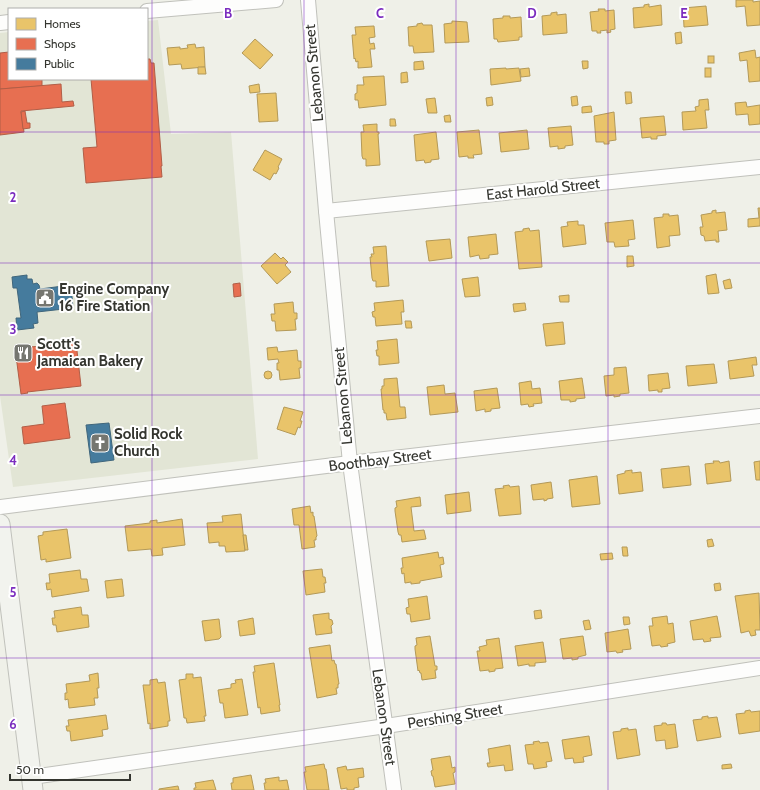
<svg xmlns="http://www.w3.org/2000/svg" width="760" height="790" font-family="Cabin,sans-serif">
<rect width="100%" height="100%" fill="#eff0e8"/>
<!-- built -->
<path fill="#e2e5d5" d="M158,20L171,134L231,132L258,459L13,487L0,396V33L9,32V79H147V21Z"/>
<!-- homes -->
<g fill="#e9c46a" stroke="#b39958">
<path d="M736,0H753V2L760,1V25L747,26L745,6L736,7Z"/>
<path d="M649,4V7L661,5L662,25L634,28L633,8L644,7V5Z"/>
<path d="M706,6L708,25L684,27L683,8Z"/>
<path d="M598,9H605V11L614,10L615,29L610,30L611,32L607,33V30L600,31L601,33H597V31H592L590,12L599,11Z"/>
<path d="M557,12V15L566,14L567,33L543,35L542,16L551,15V13Z"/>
<path d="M503,16H510V18L521,17L522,37H519V40L498,42L497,39H494L493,19L503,18Z"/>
<path d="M452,21L467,22L469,42L445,43L444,24L452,23Z"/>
<path d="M422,23L423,25H432L434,52L414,53L413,46H409L408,27L417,26V24Z"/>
<path d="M374,26L375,37L369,38L370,44L374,43L375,49H370L372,67L358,68V61L356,62L355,58L354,59L352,35H356L355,27Z"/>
<path d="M681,32L682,43L676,44L675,33Z"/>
<path d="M255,39L273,55L260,69L242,53Z"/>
<path d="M195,44L196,48L204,47L205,67L182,69L181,64L169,65L167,48L180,47V49L188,48L187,45Z"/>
<path d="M755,50L756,58L760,57V81L749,82L747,60L740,61L739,53Z"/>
<rect x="708" y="56" width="6" height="7"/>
<path d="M423,61L424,69L414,70V62Z"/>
<path d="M582,61H588V68L583,69Z"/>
<path d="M198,67H205L206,74H198Z"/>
<path d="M506,68V69L519,68L521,81L491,85L490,69Z"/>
<path d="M529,68L530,76L521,77L520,69Z"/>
<rect x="705" y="68" width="6" height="9"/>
<path d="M407,72L408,82L401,83V73Z"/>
<path d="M384,76L386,105L359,108L358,100H355V94L357,93V85H364L363,77Z"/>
<path d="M259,84L260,92L250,93L249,86Z"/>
<path d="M625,92H631L632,103L626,104Z"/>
<path d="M276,93L278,121L259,122L257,94Z"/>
<path d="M577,96L578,105L572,106L571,97Z"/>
<path d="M492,97L493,105L487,106L486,98Z"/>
<path d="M435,98L437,113H428L426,99Z"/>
<path d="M708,99L709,110H705L707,128L683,130L682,112L696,111L695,107L699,106V100Z"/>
<path d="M746,102L747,107L760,105V124L749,125L748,114L736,115L735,103Z"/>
<path d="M591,106L592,112L582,113V107Z"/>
<path d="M614,112L616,140L609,141V144H604V142H596L594,116Z"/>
<path d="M450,115L451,122H445L444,116Z"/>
<path d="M664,116L666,135L657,136V139H651V137L642,138L640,118Z"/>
<path d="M390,119H395L396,126H390Z"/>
<path d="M377,124V132H379V134H378L380,165L366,166V159H363L362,156L361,132H364L363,125Z"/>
<path d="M571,126L573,145L565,146V148L558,149V146L550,147L548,128Z"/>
<path d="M479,130L482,154L473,155L474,158H468V156L459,157L457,132Z"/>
<path d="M527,130L529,149L501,152L499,133Z"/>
<path d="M436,132L439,159L431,160V162L425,163L424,160L416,161L414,135Z"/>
<path d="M265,150L282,159L278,167L279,168L276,174L274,173L270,180L253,170Z"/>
<path d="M758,208H760V226L748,227V219L759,218Z"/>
<path d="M716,210V213L725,212L727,230L718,231L719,242H716V240L705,241L704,236L701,235L700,227H703L701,215L712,213V211Z"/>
<path d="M663,214H669V216L678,215L680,235L669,236L670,246L657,248L654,218L663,217Z"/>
<path d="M633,220L635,239L628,240L629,246L615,247L614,242H607L605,223Z"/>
<path d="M578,221V225H584L586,244L563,247L561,227L568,226L567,222Z"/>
<path d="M529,228L530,231L539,230L542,267L519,269L515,232L523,231V229Z"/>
<path d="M496,234L498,254L489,255V258L480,259L479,255L470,257L468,237Z"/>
<path d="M450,239L452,258L429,261L426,241Z"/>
<path d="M386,246L389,286L376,287V281H373L372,278L370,257H372L371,254H374L373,247Z"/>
<path d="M275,253L281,259L283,257L288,262L285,265L291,272L277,284L261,266Z"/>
<path d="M627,256H633L634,266L627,267Z"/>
<path d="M716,274L719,293L708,294L706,276Z"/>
<path d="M478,277L480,296L465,297L462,279Z"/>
<path d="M730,279L732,288L725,289L723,281Z"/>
<path d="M569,295V302H560L559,296Z"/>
<path d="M403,300L404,312H401L402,324L376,326L375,317H373L372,312L375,311L374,303Z"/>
<path d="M293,302L294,313H297V319H295L296,330L276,331L275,321H272L271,314H275L274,304Z"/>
<path d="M525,303L526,310L514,312L513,304Z"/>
<path d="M405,321H411L412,328H406Z"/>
<path d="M563,322L565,344L546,346L543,324Z"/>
<path d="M397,339L399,363L379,365V356H377L376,350H378L377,341Z"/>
<path d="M277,347L278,352L297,350L298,361H301V368H299L300,378L280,380L279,370H277V363H279L278,359L268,360L267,348Z"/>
<path d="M756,357L757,365H752L754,376L730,379L728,361Z"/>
<path d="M714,364L717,383L688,386L686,366Z"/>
<path d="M626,367L629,393L620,394V396L614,397V395L606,396L604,376L614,375V368Z"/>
<circle cx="268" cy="375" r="4"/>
<path d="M668,373L670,388L662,389V392H658V390L649,391L648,375Z"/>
<path d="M397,378L400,407H405L406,418L387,420L386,413H384V410H383L381,389H382V386H384V379Z"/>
<path d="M582,378L585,398L576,399V401L570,402V400H561L559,381Z"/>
<path d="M531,381L532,389L540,388L542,403L533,404L534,406L529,407L528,404L521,405L519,383Z"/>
<path d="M444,385L445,394L455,393L458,412L430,415L427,387Z"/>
<path d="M497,388L500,408L491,409V411L485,412V409L476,411L474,391Z"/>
<path d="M284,407L303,412L300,421H302L300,428L298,427L295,435L277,429Z"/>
<path d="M713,461H719L720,463L729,461L731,481L707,484L705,464L714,463Z"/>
<path d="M760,461V480H756L754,462Z"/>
<path d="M689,466L691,485L663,488L661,469Z"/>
<path d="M632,470V473L641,472L643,491L619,494L617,475L625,473V471Z"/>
<path d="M597,476L600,504L572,507L569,480Z"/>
<path d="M551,482L553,498L547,499V500L544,501V499L533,500L531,485Z"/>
<path d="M509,485L510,487L519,486L521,514L499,516L495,489L504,488L503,486Z"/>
<path d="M469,492L471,511L447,514L445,495Z"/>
<path d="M420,497L421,506L411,507L414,531L424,530L426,539L402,542L401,535H399L398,532L395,511V508L397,507L396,501Z"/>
<path d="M310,506L311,513L313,512V516H314L317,536L316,537V540H314L315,547L302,549L299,525H294L292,509Z"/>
<path d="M241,514L245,551L226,552L225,546H219V542L209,543L207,523L223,522L222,516Z"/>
<path d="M182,519L185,545L162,548L163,555L152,556L151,549L128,551L125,526L150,523V521L157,520V523Z"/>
<path d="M67,529L71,558L46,562V559L41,560L38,536L43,535V532Z"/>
<path d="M243,535H246L248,550H245Z"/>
<path d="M712,539L714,546L708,547L707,540Z"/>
<path d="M622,547H627L628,556H623Z"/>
<path d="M438,552L439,558L443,557L444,564L440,565L442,577L420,581V583L411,584V582L405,583L404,573L402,574L401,568H403L402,558Z"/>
<path d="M612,553L613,559L601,560L600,554Z"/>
<path d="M322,569L323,577H325L326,583H324L325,592L306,595L303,571Z"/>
<path d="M80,570L81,579H87L89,591L52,597L51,589L47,590L46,583H50L49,574Z"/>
<path d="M122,579L124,596L107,598L105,581Z"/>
<path d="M720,583L721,590L715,591L714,584Z"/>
<path d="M759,593L760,630H755L756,635L751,636L749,631L741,633L735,596Z"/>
<path d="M427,596L430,619L411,622L410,614H407L406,608L409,607L408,599Z"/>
<path d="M81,607L82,615H88L89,627L57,632L56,625H53L52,618H55L54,611Z"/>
<path d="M541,610L542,618L535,619L534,611Z"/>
<path d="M329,613V619L332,620L333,624L331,626L332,633L316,635L313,615Z"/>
<path d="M667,616L668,624L673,623L675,642L667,644L668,646L661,647L660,645L652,646L649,626H653L652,618Z"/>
<path d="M717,616L721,637L710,638L711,641L704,642L703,639L693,640L690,621Z"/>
<path d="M623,617H629L630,624L624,625Z"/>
<path d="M253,618L255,634L240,636L238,621Z"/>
<path d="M219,619L221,637L219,639L205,641L202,621Z"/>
<path d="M589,620L591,629L585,630L583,621Z"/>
<path d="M628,629L631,649L622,650L623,652L617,653L616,651L607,652L605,633Z"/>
<path d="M430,636L435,666H437V670H435L436,678L422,680L421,673H420L419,670L418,671L415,649V646L417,645L416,638Z"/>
<path d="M583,636L586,655L578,657V659L572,660V658L563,659L560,639Z"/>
<path d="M499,638L503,668L495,669V671L489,672V670L480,671L477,651H480L479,647L487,645L486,640Z"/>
<path d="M543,642L546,662L535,663V666H529V664L518,666L515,646Z"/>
<path d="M330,645L332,661L334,660L335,664H336L339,684H338V688H336L337,694L317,698L309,648Z"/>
<path d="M274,663L280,705H279L280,711L261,714L260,707L258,708L253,672H255L254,666Z"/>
<path d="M98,673L99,688H97L98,698H94L95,705L69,708L68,699L65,700V693H67L66,684L90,681L89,675Z"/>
<path d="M186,674H193V678L201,677L206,716H204L205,721L187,723L186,718H184L179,680L186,679Z"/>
<path d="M157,679L158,683L165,682L170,721H168V726L150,729V723L148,724L143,685H150V680Z"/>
<path d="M242,679L248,715L225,718L223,703H220L218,690L231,688V684L236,683L235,680Z"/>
<path d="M750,710L751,712L760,711V731L739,734L736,714L745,713V711Z"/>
<path d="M106,715L108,729L102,730L103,736L71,741L70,731H67L66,726H69L68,720Z"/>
<path d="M708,716V718L717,717L721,737L697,741L693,720L702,719V717Z"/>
<path d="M662,723H666L667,725L675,724L678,747L666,749L665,740L656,741L654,726L662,725Z"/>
<path d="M628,728V730L636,729L640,755L617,759L613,732L621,731V729Z"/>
<path d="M589,736L592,755L583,757L584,762L574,763L573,758L565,759L562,740Z"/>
<path d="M539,741L540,743L548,742L552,761L546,762L547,767L534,769L533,764H528L525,745L534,744L533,742Z"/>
<path d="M510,745L513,770L505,771L504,765L488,767L487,763H490L488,749Z"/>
<path d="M450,756L452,768L455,767V772L453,773L455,784L435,787L433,776H432L431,771L433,770L431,759Z"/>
<path d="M324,764L325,769H326L329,790H307L304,772H306L305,767Z"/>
<path d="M731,764L732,768L722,769V765Z"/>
<path d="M346,766L347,770L363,768L364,777L358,778L359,787L354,788V790H347V788L341,789L337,768Z"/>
<path d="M251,775L254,790H232L231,783H233V778Z"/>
<path d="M279,777V781L287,780L289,790H265L264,783H266L265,779Z"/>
<path d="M213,780L216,790H194V788H196L195,783Z"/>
<path d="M178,786L179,790H159V789Z"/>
</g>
<!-- shops -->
<g fill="#e76f51" stroke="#b15e47">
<path d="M9,52V79H42V86L0,89V53Z"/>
<path d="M147,59H150L151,63H154L162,166H161L162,177L86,183L83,148L97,147L91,79H147Z"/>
<path d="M61,84L62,102L73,101L74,106L21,111L24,132L0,135V89Z"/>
<path d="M25,111L27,123H30V128L23,129L21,112Z"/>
<path d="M240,283L241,296L234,297L233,284Z"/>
<path d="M76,342L81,386L27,392L28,393L21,394L15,348L22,347V348Z"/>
<path d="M65,403L70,438L24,444L22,427L44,424L42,406Z"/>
</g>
<!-- public -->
<g fill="#457b9d" stroke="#40667c">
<path d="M27,275V279H32L33,284L37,283L39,285L40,289L71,285L73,308L37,312L38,323L33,324L34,328L17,330L16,318H21L17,288H13L12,277Z"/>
<path d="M109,423L114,460L91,463L86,425Z"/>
</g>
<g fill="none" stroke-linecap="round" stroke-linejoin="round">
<!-- minor casing -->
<g stroke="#c0c1bb" stroke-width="16">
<g id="minor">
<path d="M308,0L326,211L350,463L394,790"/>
<path d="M147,11L276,0"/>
<path d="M0,23L9,22"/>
<path d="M326,211L760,167"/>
<path d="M0,507L350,463L760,416"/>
<path d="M32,777L386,726L760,668"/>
</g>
</g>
<!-- secondary casing -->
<g stroke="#c0c1bb" stroke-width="21">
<path id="secondary" d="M0,524L33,790"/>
</g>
<!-- minor -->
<use href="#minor" stroke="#fdfdfc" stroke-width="14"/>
<!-- secondary -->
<use href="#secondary" stroke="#f2f3ee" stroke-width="19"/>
</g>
<!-- grid -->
<path fill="none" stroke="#7b2cbf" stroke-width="1" stroke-opacity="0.55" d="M152,0V790M304,0V790M456,0V790M608,0V790M0,132H760M0,263H760M0,395H760M0,527H760M0,658H760"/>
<!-- icons -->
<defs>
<g id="civic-square" transform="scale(1)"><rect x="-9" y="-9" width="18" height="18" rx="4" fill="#757670" stroke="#fff"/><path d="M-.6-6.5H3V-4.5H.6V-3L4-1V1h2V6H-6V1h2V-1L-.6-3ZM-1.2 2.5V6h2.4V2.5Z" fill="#fff"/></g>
<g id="restaurant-square" transform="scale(1)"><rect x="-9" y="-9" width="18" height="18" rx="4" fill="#757670" stroke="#fff"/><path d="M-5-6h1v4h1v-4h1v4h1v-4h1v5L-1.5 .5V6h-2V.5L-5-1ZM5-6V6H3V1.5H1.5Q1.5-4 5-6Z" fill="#fff"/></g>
<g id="church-square" transform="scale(1)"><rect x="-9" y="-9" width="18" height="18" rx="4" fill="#757670" stroke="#fff"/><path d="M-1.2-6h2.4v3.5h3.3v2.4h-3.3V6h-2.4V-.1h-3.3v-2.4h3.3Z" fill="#fff"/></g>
</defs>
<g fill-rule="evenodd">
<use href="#civic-square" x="45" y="298"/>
<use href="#restaurant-square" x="23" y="353"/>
<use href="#church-square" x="100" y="443"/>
</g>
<g text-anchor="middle" stroke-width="4" stroke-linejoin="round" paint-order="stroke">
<!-- street labels -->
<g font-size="15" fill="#34352f" stroke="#fff">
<text transform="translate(314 73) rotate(-95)" y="5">Lebanon Street</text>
<text transform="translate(543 189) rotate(-6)" y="5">East Harold Street</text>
<text transform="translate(343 396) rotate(-95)" y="5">Lebanon Street</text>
<text transform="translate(380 460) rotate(-7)" y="5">Boothbay Street</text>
<text transform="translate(455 716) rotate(-9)" y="5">Pershing Street</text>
<text transform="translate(384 717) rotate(82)" y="5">Lebanon Street</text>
</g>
<!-- poi labels -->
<g font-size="15" font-weight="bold" fill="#34352f" stroke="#fff" text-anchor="start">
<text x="59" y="294">Engine Company<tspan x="59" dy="17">16 Fire Station</tspan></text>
<text x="37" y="349">Scott's<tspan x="37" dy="17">Jamaican Bakery</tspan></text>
<text x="114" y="439">Solid Rock<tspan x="114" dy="17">Church</tspan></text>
</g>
</g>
<g font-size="13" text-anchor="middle" font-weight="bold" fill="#7b2cbf" stroke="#fff" stroke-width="4" stroke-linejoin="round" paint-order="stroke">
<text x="228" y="18">B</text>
<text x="380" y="18">C</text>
<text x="532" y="18">D</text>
<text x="684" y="18">E</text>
<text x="13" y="202">2</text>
<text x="13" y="334">3</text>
<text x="13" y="465">4</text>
<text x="13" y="597">5</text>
<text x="13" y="729">6</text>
</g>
<!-- legend -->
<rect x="8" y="8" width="140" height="72" fill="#ffffff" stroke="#aeaeac"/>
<rect x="16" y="18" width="20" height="12" fill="#e9c46a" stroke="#aeaeac"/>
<text x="44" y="28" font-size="12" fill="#34352f">Homes</text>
<rect x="16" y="38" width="20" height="12" fill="#e76f51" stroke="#aeaeac"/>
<text x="44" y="48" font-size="12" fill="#34352f">Shops</text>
<rect x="16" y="58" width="20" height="12" fill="#457b9d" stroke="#aeaeac"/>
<text x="44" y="68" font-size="12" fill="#34352f">Public</text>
<!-- scale -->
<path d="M10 774v6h120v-6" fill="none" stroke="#34352f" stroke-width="2"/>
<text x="16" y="774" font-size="12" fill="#34352f" stroke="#ffffff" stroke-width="3" paint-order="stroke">50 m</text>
</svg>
